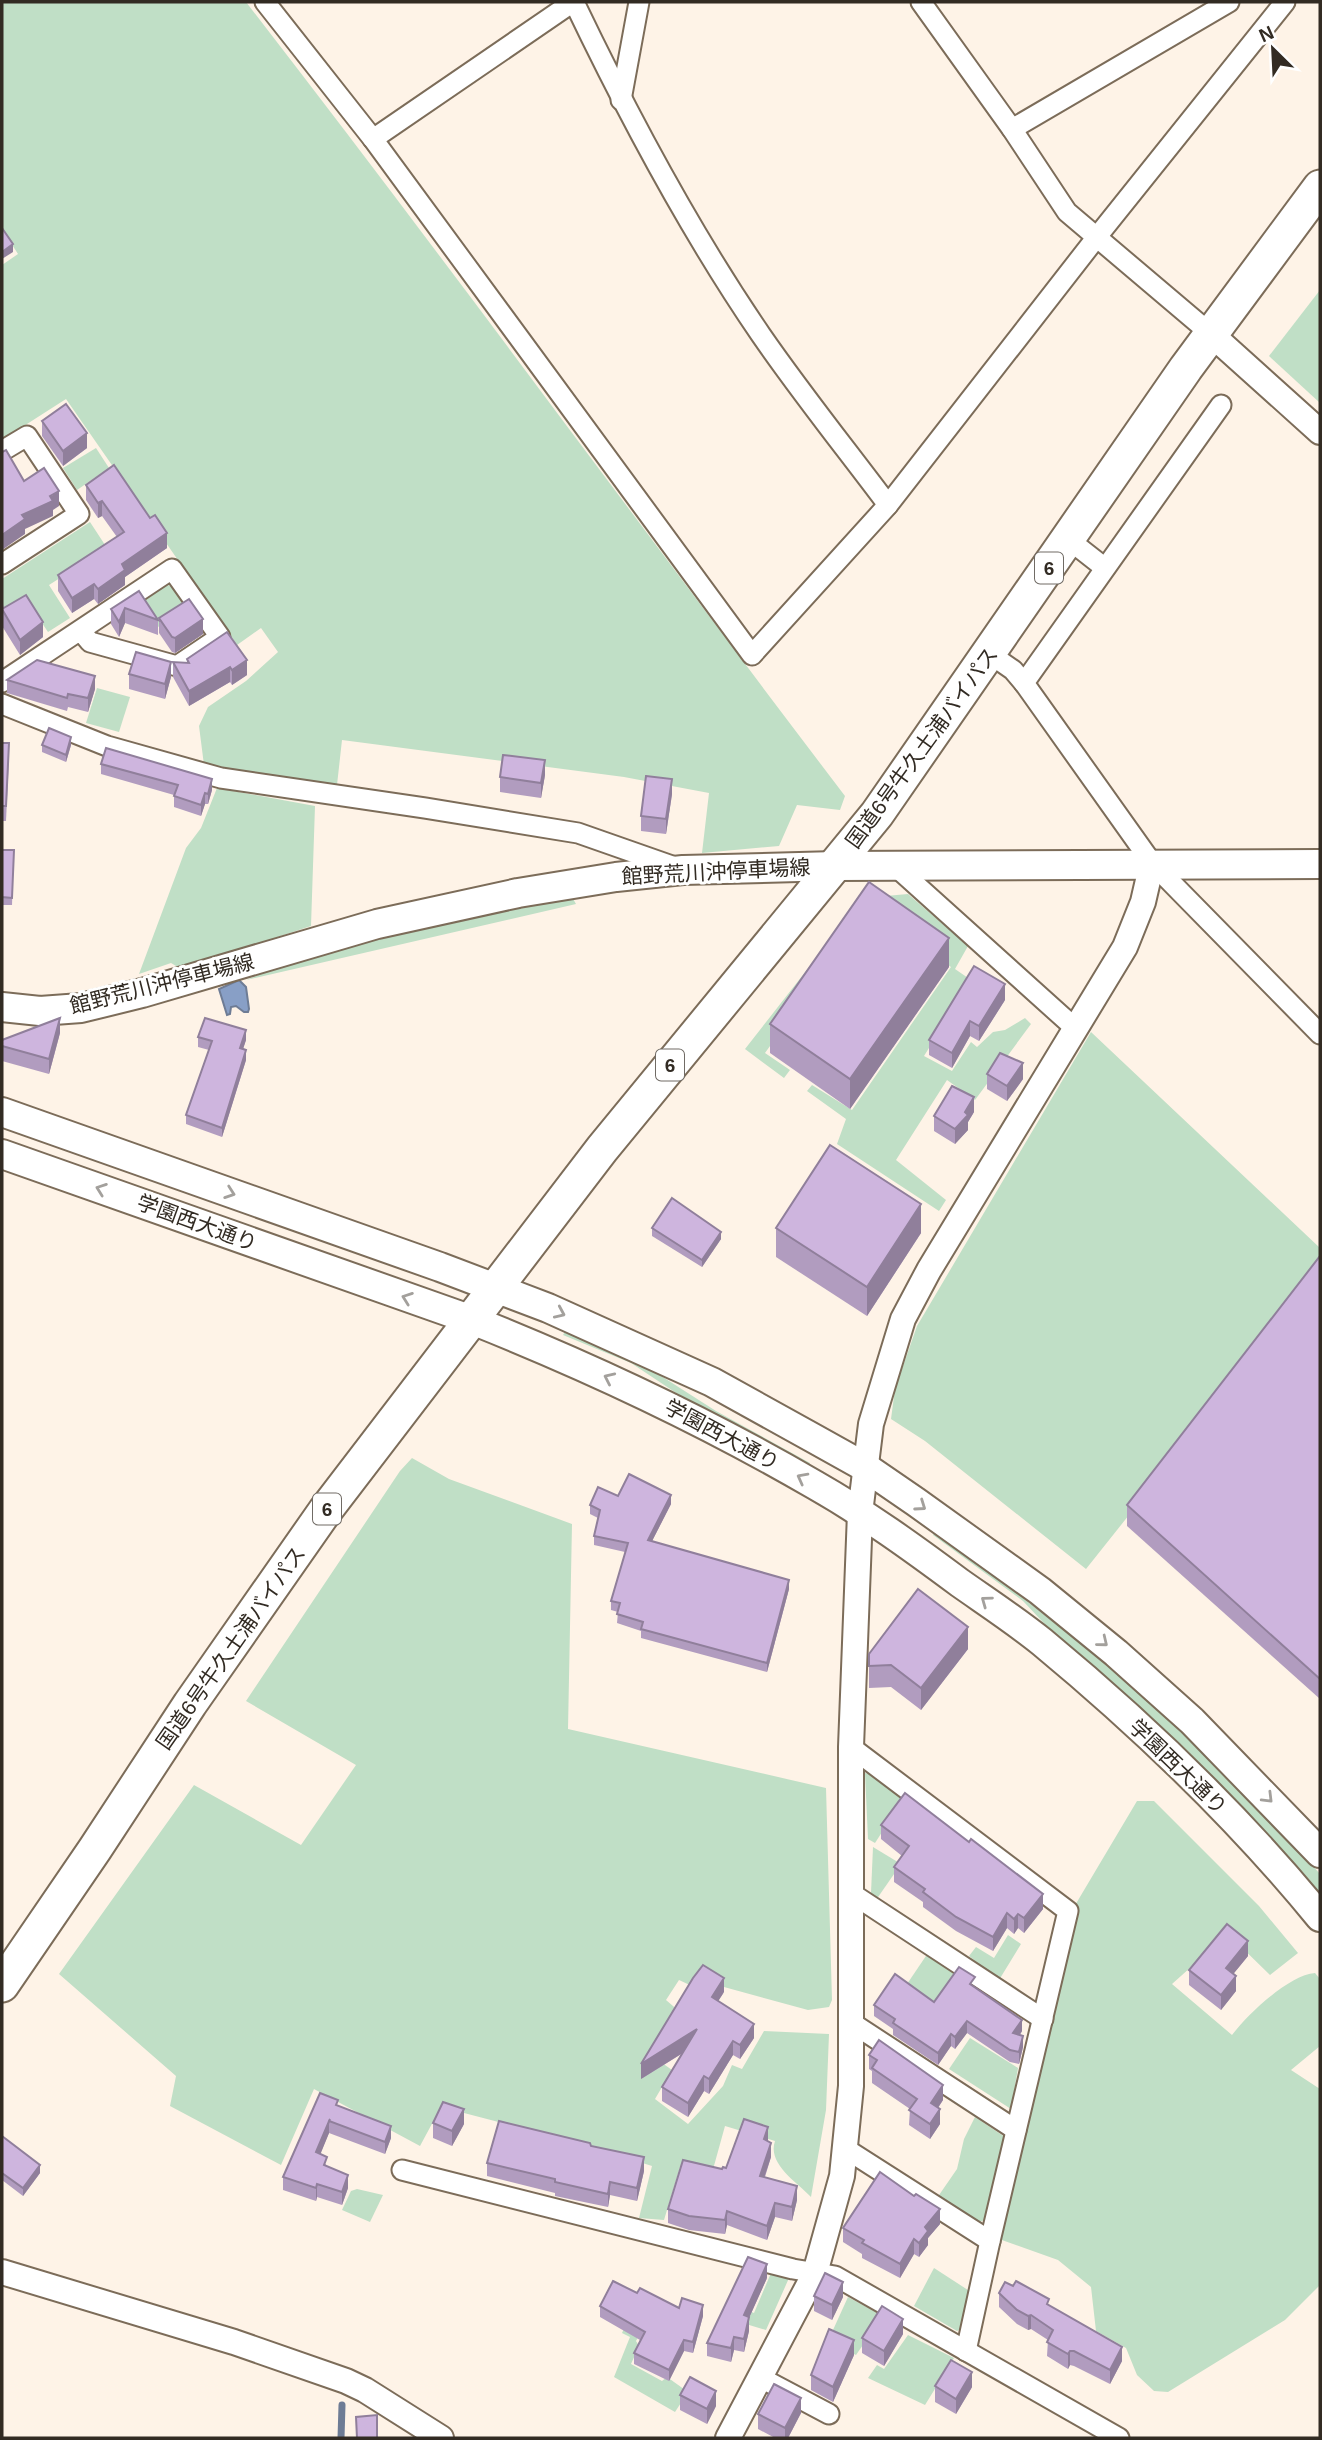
<svg xmlns="http://www.w3.org/2000/svg" width="1322" height="2440" font-family="Arial,'Noto Sans JP',sans-serif">
<rect width="100%" height="100%" fill="#fef3e7"/>
<!-- green -->
<g fill="#c0dfc6">
<path d="M2,2H246C449,264 644,532 845,796L840,810L797,805L779,846L702,853L709,793L624,777L342,740L337,785L204,765L199,726L208,707L246,681L278,652L261,628L237,645L66,399L2,440V265L18,254L2,229Z"/>
<path d="M1320,290V403L1269,356Z"/>
<path d="M96,448L109,468L77,490L63,468Z"/>
<path d="M90,522L107,548L49,585L70,618L48,632L28,602L7,615L2,607V579Z"/>
<path d="M166,584L172,587L186,608L158,627L140,601Z"/>
<path d="M97,688L130,697L119,732L86,723Z"/>
<path d="M217,788L315,806L311,926L181,969L171,963L139,974L186,848L201,828Z"/>
<path d="M908,894L968,946L955,969L971,980L924,1056L952,1071L971,1042L977,1047L993,1032L1005,1030L1025,1018L1031,1024L975,1100L947,1080L896,1160L946,1200L939,1211L837,1144L846,1119L807,1091L812,1085L852,1110L951,967L868,909L765,1053L790,1070L784,1078L745,1049L863,898Z"/>
<path d="M571,895L576,904L246,980L316,952Z"/>
<path d="M1091,1032L1320,1248V1275L1086,1569L925,1441L891,1419L895,1389L917,1326Z"/>
<path d="M566,1330L633,1358L716,1411L810,1463L808,1468L714,1418L631,1363L563,1335Z"/>
<path d="M412,1458L449,1479L572,1524L568,1729L826,1788L832,2000L829,2007L808,2010L724,1987L704,1976L694,1987L679,1980L666,2000L680,2012L651,2055L672,2070L655,2099L688,2124L723,2086L732,2065L742,2069L764,2031L829,2034L826,2110L811,2197C797,2182 767,2164 775,2141L725,2126L712,2173L680,2167L664,2220L639,2218L652,2166L582,2144L441,2107L420,2146L314,2089L281,2165L170,2106L176,2076L59,1974L194,1785L301,1845L356,1765L246,1701L400,1471Z"/>
<path d="M936,1529L1158,1705L1292,1842L1320,1874V1895L1281,1850L1226,1793L1074,1655L1023,1601L933,1535Z"/>
<path d="M865,1773L876,1775L904,1798L875,1843L868,1839Z"/>
<path d="M1137,1801H1154L1259,1906L1298,1953L1270,1975L1228,1934L1172,1984L1232,2035C1248,2014 1289,1975 1315,1973L1320,1979V2046L1291,2070L1320,2089V2285L1285,2320L1168,2392L1154,2391L1137,2375L1126,2348L1096,2331L1091,2287L1058,2260L999,2239L1074,1907Z"/>
<path d="M873,1847L901,1864L876,1900L871,1893Z"/>
<path d="M1008,1935L1021,1944L999,1980L969,1956L976,1947L994,1958Z"/>
<path d="M928,1953L957,1972L933,2006L905,1987Z"/>
<path d="M970,2038L1018,2068L1011,2109L949,2069Z"/>
<path d="M975,2117L1005,2137L985,2220L976,2223L937,2198L957,2169L964,2139Z"/>
<path d="M357,2189L383,2195L370,2222L342,2210L351,2191Z"/>
<path d="M934,2268L971,2292L967,2326L957,2331L914,2306Z"/>
<path d="M771,2273L789,2278L766,2330L736,2321L729,2303L754,2313Z"/>
<path d="M848,2297L883,2316L856,2355L828,2341Z"/>
<path d="M632,2311L647,2320L636,2341L639,2346L631,2364L662,2381L667,2377L688,2392L675,2412L614,2377L630,2337L622,2333Z"/>
<path d="M908,2335L954,2358L925,2405L868,2378L877,2365L884,2369Z"/>
</g>
<!-- water -->
<path fill="#889fc6" stroke="#6e7c95" stroke-width="2" d="M239,980L246,987L249,1009L248,1012H244L236,1006L231,1007L230,1014L227,1015L219,989Z"/>
<g fill="none" stroke-linecap="round" stroke-linejoin="round">
<!-- stream -->
<path stroke="#6e7c95" stroke-width="7" d="M341,2438L342,2405"/>
<!-- minor casing -->
<g stroke="#7c6c59" stroke-width="23">
<g id="minor">
<path d="M265,2L373,139L752,655L888,505L1096,238L1285,2"/>
<path d="M574,2C629,117 689,230 761,335C801,393 846,449 888,505"/>
<path d="M921,2L1012,129L1067,212L1211,334"/>
<path d="M621,100L639,2"/>
<path d="M1012,129L1229,2"/>
<path d="M373,139L573,2"/>
<path d="M1221,405L1024,683L1152,863L1320,1034"/>
<path d="M2,451L27,436L79,514L2,564"/>
<path d="M1068,539L1105,568"/>
<path d="M990,654L1013,670L1024,683"/>
<path d="M2,682L172,569L220,637L177,666L90,642L80,630"/>
<path d="M2,704L107,746L221,778L425,808L578,833L675,867"/>
<path d="M895,866L1076,1029"/>
<path d="M851,1747L1068,1911L990,2241L966,2351"/>
<path d="M851,1893L1043,2019"/>
<path d="M852,2023L1016,2130"/>
<path d="M846,2149L990,2241"/>
<path d="M402,2170L793,2269L835,2276L1119,2438"/>
<path d="M761,2378L829,2414"/>
</g>
</g>
<!-- tertiary casing -->
<g stroke="#7c6c59" stroke-width="28">
<g id="tertiary">
<path d="M1211,334L1320,432"/>
<path d="M2,2272L234,2342L346,2381L365,2390L441,2438"/>
<path d="M728,2438L815,2273L842,2176L851,2086V1747L860,1513L871,1424L903,1319L929,1270L1125,947L1143,902L1152,863"/>
</g>
</g>
<!-- secondary casing -->
<g stroke="#7c6c59" stroke-width="32">
<g id="secondary">
<path d="M2,1007L40,1011L81,1008L142,993L377,924L518,893L616,877L683,870L836,866L1320,864"/>
<path d="M2,1112L440,1267L548,1308L712,1382L813,1438L865,1467L916,1502L1040,1591L1116,1653L1192,1721L1320,1853"/>
<path d="M2,1154L472,1320C590,1367 705,1421 815,1485C866,1514 913,1548 960,1583C987,1602 1016,1621 1042,1642C1141,1724 1239,1818 1320,1917"/>
</g>
</g>
<!-- trunk casing -->
<g stroke="#7c6c59" stroke-width="37">
<path id="trunk" d="M2,1985L95,1849L190,1704L325,1511L602,1149L877,814L1186,368L1320,187"/>
</g>
<!-- minor -->
<use href="#minor" stroke="#fff" stroke-width="19"/>
<!-- tertiary -->
<use href="#tertiary" stroke="#fff" stroke-width="24"/>
<!-- secondary -->
<use href="#secondary" stroke="#fff" stroke-width="28"/>
<!-- trunk -->
<use href="#trunk" stroke="#fff" stroke-width="33"/>
</g>
<!-- wall -->
<g fill="#b19cbf">
<path d="M42,421L87,448L63,466L42,436Z"/>
<path d="M86,485L167,548L125,577V585L98,604L94,599L72,613L58,591V575L117,537L102,516L98,518L86,500Z"/>
<path d="M139,591L158,620V635L125,623L119,637L111,624V609Z"/>
<path d="M2,601L4,608L43,637L20,655L2,626Z"/>
<path d="M159,618L203,634L175,653L172,652L159,633Z"/>
<path d="M227,632L247,675L232,685L230,682L189,706L173,677V662L187,663V659Z"/>
<path d="M129,674L171,677L165,699L129,689Z"/>
<path d="M7,680L95,689L88,712L68,707L67,711L7,693Z"/>
<path d="M2,743L9,758L6,821H2Z"/>
<path d="M42,745H71L66,762L42,752Z"/>
<path d="M101,764L212,790L208,804H205L201,816L174,807V795L101,774Z"/>
<path d="M545,775L541,798L500,792V777Z"/>
<path d="M672,794L666,834L641,831V816Z"/>
<path d="M2,850H14L12,905H2Z"/>
<path d="M949,967L850,1109L770,1053V1024Z"/>
<path d="M1005,1000L979,1041L970,1036L952,1068L929,1055V1040Z"/>
<path d="M60,1033L49,1074L2,1061V1040Z"/>
<path d="M198,1037L246,1040L243,1049L246,1060L222,1137L186,1124V1115L209,1050L198,1047Z"/>
<path d="M987,1074L1023,1079L1007,1101L987,1089Z"/>
<path d="M974,1112L968,1122V1130L955,1144L934,1131V1116Z"/>
<path d="M652,1228L721,1239L702,1267L652,1236Z"/>
<path d="M776,1228L921,1233L867,1316L776,1257Z"/>
<path d="M1320,1256V1699L1127,1526V1505Z"/>
<path d="M618,1496L671,1504L652,1541L789,1589L767,1672L641,1638V1631L617,1623L618,1612L611,1610V1601L625,1552L594,1545V1536L598,1518L590,1514V1505Z"/>
<path d="M968,1649L921,1710L891,1687L869,1688V1654Z"/>
<path d="M881,1825L1043,1909L1024,1933L1018,1928L1014,1934L1007,1928L993,1951L956,1931L923,1907V1902L894,1882V1867L902,1856L881,1839Z"/>
<path d="M1248,1956L1233,1974L1236,1991L1221,2010L1189,1985V1970Z"/>
<path d="M975,1987L1022,2031L1020,2035L1023,2047L1019,2064L1010,2062L967,2033L955,2049L951,2046L938,2065L893,2035V2029L874,2016V2005L934,2002Z"/>
<path d="M724,1992L718,2001L754,2038L740,2059L733,2055L709,2094L704,2091L688,2117L662,2101V2087L683,2053L641,2079Z"/>
<path d="M869,2055L943,2100L938,2108L940,2124L930,2139L909,2125L910,2109L872,2083V2071L869,2069Z"/>
<path d="M338,2106L391,2138L385,2154L329,2133L320,2154L327,2167L348,2188L342,2205L317,2197L316,2201L283,2190V2177Z"/>
<path d="M433,2123L464,2124L452,2146L433,2138Z"/>
<path d="M2,2136L40,2173L23,2196L2,2180Z"/>
<path d="M768,2141L771,2157L765,2177L797,2200L792,2221L775,2217L767,2240L727,2225L725,2234L689,2230L668,2223V2209L722,2169L726,2168Z"/>
<path d="M591,2146L644,2171L637,2201L610,2195L608,2207L555,2196V2193L487,2176V2163Z"/>
<path d="M940,2224L928,2238V2245L919,2257L914,2254L900,2278L862,2258V2254L843,2242V2228Z"/>
<path d="M767,2278L749,2318V2331L744,2352L734,2350L731,2362L707,2356V2343Z"/>
<path d="M637,2293L703,2316L693,2353L684,2351L669,2381L634,2364V2353L640,2340L600,2317V2306Z"/>
<path d="M999,2293L1049,2306L1122,2361L1110,2384L1074,2366L1070,2365L1068,2369L1047,2356L1048,2340L1031,2329L1028,2330L1017,2324L999,2307Z"/>
<path d="M814,2296L843,2297L832,2320L814,2311Z"/>
<path d="M903,2334L884,2366L862,2353V2338Z"/>
<path d="M854,2355L833,2402L811,2390V2375Z"/>
<path d="M935,2386L972,2387L956,2414L935,2402Z"/>
<path d="M680,2395L716,2406L707,2424L680,2410Z"/>
<path d="M801,2413L788,2438H775L758,2429V2414Z"/>
</g>
<!-- shaded-wall -->
<g fill="#907f9b">
<path d="M13,244V252L2,259V252Z"/>
<path d="M87,433V448L63,466V451Z"/>
<path d="M59,491V506L53,510V516L25,529V534L2,550V535L22,515Z"/>
<path d="M102,501V516L98,518V503Z"/>
<path d="M167,533V548L125,577V585L98,604V589L122,564Z"/>
<path d="M94,584V599L72,613V598Z"/>
<path d="M125,608V623L119,637V622Z"/>
<path d="M203,619V634L175,653V638Z"/>
<path d="M43,622V637L20,655V640Z"/>
<path d="M247,660V675L232,685V670Z"/>
<path d="M171,662V677L165,699V684Z"/>
<path d="M230,667V682L189,706V691Z"/>
<path d="M95,676V689L88,712V698Z"/>
<path d="M71,737V745L66,762V755Z"/>
<path d="M545,760V775L541,798V783Z"/>
<path d="M212,779V790L208,804V794Z"/>
<path d="M672,779V794L666,834V819Z"/>
<path d="M205,793V804L201,816V805Z"/>
<path d="M949,938V967L850,1109V1079Z"/>
<path d="M1005,984V1000L979,1041V1026Z"/>
<path d="M60,1018V1033L49,1074V1059Z"/>
<path d="M970,1021V1036L952,1068V1053Z"/>
<path d="M246,1030V1040L240,1058V1048Z"/>
<path d="M246,1050V1060L222,1137V1128Z"/>
<path d="M1023,1063V1079L1007,1101V1086Z"/>
<path d="M974,1097V1112L968,1122V1130L955,1144V1129Z"/>
<path d="M921,1204V1233L867,1316V1287Z"/>
<path d="M721,1232V1239L702,1267V1260Z"/>
<path d="M671,1495V1504L648,1549V1540Z"/>
<path d="M789,1580V1589L767,1672V1663Z"/>
<path d="M968,1627V1649L921,1710V1688Z"/>
<path d="M1043,1894V1909L1024,1933V1918Z"/>
<path d="M1007,1913V1928L993,1951V1937Z"/>
<path d="M1018,1914V1928L1014,1934V1919Z"/>
<path d="M1248,1941V1956L1226,1983V1968Z"/>
<path d="M1236,1976V1991L1221,2010V1995Z"/>
<path d="M724,1978V1992L712,2011V1997Z"/>
<path d="M1022,2020V2031L1013,2045V2033Z"/>
<path d="M967,2021V2033L955,2049V2037Z"/>
<path d="M754,2024V2038L740,2059V2045Z"/>
<path d="M697,2029V2044L641,2079V2064Z"/>
<path d="M951,2034V2046L938,2065V2053Z"/>
<path d="M1023,2036V2047L1019,2064V2052Z"/>
<path d="M733,2041V2055L709,2094V2079Z"/>
<path d="M704,2076V2091L688,2117V2103Z"/>
<path d="M943,2085V2100L931,2118V2103Z"/>
<path d="M464,2109V2124L452,2146V2131Z"/>
<path d="M940,2109V2124L930,2139V2124Z"/>
<path d="M329,2121V2133L316,2165V2152Z"/>
<path d="M391,2126V2138L385,2154V2142Z"/>
<path d="M768,2127V2141L764,2139Z"/>
<path d="M771,2143V2157L760,2190V2176Z"/>
<path d="M644,2157V2171L637,2201V2188Z"/>
<path d="M40,2165V2173L23,2196V2188Z"/>
<path d="M348,2175V2188L342,2205V2192Z"/>
<path d="M610,2182V2195L608,2207V2194Z"/>
<path d="M317,2184V2197L316,2201V2188Z"/>
<path d="M797,2186V2200L792,2221V2207Z"/>
<path d="M775,2203V2217L767,2240V2226Z"/>
<path d="M940,2209V2224L928,2238V2245L919,2257V2243L925,2227Z"/>
<path d="M727,2211V2225L725,2234V2220Z"/>
<path d="M914,2239V2254L900,2278V2264Z"/>
<path d="M767,2264V2278L749,2318V2331L744,2352V2315Z"/>
<path d="M843,2282V2297L832,2320V2305Z"/>
<path d="M703,2305V2316L693,2353V2342Z"/>
<path d="M1031,2315V2329L1028,2330V2316Z"/>
<path d="M903,2319V2334L884,2366V2351Z"/>
<path d="M734,2337V2350L731,2362V2348Z"/>
<path d="M684,2340V2351L669,2381V2370Z"/>
<path d="M854,2340V2355L833,2402V2387Z"/>
<path d="M1122,2347V2361L1110,2384V2370Z"/>
<path d="M1070,2351V2365L1068,2369V2354Z"/>
<path d="M972,2372V2387L956,2414V2399Z"/>
<path d="M716,2391V2406L707,2424V2409Z"/>
<path d="M801,2398V2413L788,2438H785V2428Z"/>
</g>
<!-- building -->
<g fill="#ceb5de" stroke="#907f9b" stroke-width="2">
<path d="M2,228L13,244L2,252Z"/>
<path d="M66,404L87,433L63,451L42,421Z"/>
<path d="M6,450L24,481L44,468L59,491L50,496L53,501L22,515L25,519L2,535V452Z"/>
<path d="M114,465L150,518L155,515L167,533L122,564L125,570L98,589L94,584L72,598L58,575L124,532L102,501L98,503L86,485Z"/>
<path d="M139,591L158,620L125,608L119,622L111,609Z"/>
<path d="M26,595L43,622L20,640L2,609Z"/>
<path d="M189,599L203,619L175,638L172,637L159,618Z"/>
<path d="M227,632L247,660L232,670L230,667L189,691L173,662L189,663L187,659Z"/>
<path d="M136,652L171,662L165,684L129,674Z"/>
<path d="M37,660L95,676L88,698L68,694L67,698L7,680Z"/>
<path d="M49,728L71,737L66,755L42,745Z"/>
<path d="M2,743H9L6,806H2Z"/>
<path d="M106,748L212,779L208,794L205,793L201,805L174,796L178,785L101,764Z"/>
<path d="M503,755L545,760L541,783L500,777Z"/>
<path d="M646,776L672,779L666,819L641,816Z"/>
<path d="M2,850H14L12,898L2,897Z"/>
<path d="M869,882L949,938L850,1079L770,1024Z"/>
<path d="M974,966L1005,984L979,1026L970,1021L952,1053L929,1040Z"/>
<path d="M60,1018L49,1059L2,1046V1040Z"/>
<path d="M205,1018L246,1030L240,1048L246,1050L222,1128L186,1115L212,1041L198,1037Z"/>
<path d="M1000,1053L1023,1063L1007,1086L987,1074Z"/>
<path d="M952,1086L974,1097L965,1112L968,1115L955,1129L934,1116Z"/>
<path d="M830,1145L921,1204L867,1287L776,1228Z"/>
<path d="M672,1198L721,1232L702,1260L652,1228Z"/>
<path d="M1320,1256V1679L1127,1505Z"/>
<path d="M629,1474L671,1495L648,1540L789,1580L767,1663L641,1629L643,1622L617,1614L620,1603L611,1601L628,1543L594,1536L600,1510L590,1505L598,1487L618,1496Z"/>
<path d="M918,1589L968,1627L921,1688L891,1665L869,1666V1654Z"/>
<path d="M905,1793L969,1842L971,1839L1043,1894L1024,1918L1018,1914L1014,1919L1007,1913L993,1937L956,1917L923,1892L925,1889L894,1867L909,1846L881,1825Z"/>
<path d="M1227,1924L1248,1941L1226,1968L1236,1976L1221,1995L1189,1970Z"/>
<path d="M703,1965L724,1978L712,1997L754,2024L740,2045L733,2041L709,2079L704,2076L688,2103L662,2087L697,2029L641,2064L693,1978Z"/>
<path d="M959,1967L975,1977L970,1984L1022,2020L1013,2033L1023,2036L1019,2052L1010,2050L967,2021L955,2037L951,2034L938,2053L893,2023L895,2019L874,2005L895,1974L934,2002Z"/>
<path d="M879,2040L943,2085L931,2103L940,2109L930,2124L909,2110L917,2099L872,2068L877,2060L869,2055Z"/>
<path d="M320,2093L338,2100L336,2105L391,2126L385,2142L329,2121L330,2119L316,2152L327,2157L324,2165L348,2175L342,2192L317,2184L316,2188L283,2177Z"/>
<path d="M443,2102L464,2109L452,2131L433,2123Z"/>
<path d="M744,2119L768,2127L764,2139L771,2143L760,2176L797,2186L792,2207L775,2203L767,2226L727,2211L725,2220L689,2216L668,2209L683,2160L722,2169L723,2167L726,2168Z"/>
<path d="M499,2121L590,2143L591,2146L644,2157L637,2188L610,2182L608,2194L555,2182V2179L487,2163Z"/>
<path d="M2,2136L40,2165L23,2188L2,2173Z"/>
<path d="M880,2172L914,2196L916,2194L940,2209L925,2227L928,2231L919,2243L914,2239L900,2264L862,2243L864,2240L843,2228Z"/>
<path d="M748,2257L767,2264L744,2315L749,2317L744,2339L734,2337L731,2348L707,2343Z"/>
<path d="M825,2273L843,2282L832,2305L814,2296Z"/>
<path d="M613,2281L637,2293L640,2288L679,2308L682,2298L703,2305L693,2342L684,2340L669,2370L634,2353L645,2332L600,2306Z"/>
<path d="M1016,2281L1049,2299L1047,2304L1122,2347L1110,2370L1074,2351H1070L1068,2354L1047,2342L1053,2330L1031,2315L1028,2316L1017,2310L999,2293L1005,2282L1013,2286Z"/>
<path d="M882,2306L903,2319L884,2351L862,2338Z"/>
<path d="M829,2329L854,2340L833,2387L811,2375Z"/>
<path d="M951,2360L972,2372L956,2399L935,2386Z"/>
<path d="M690,2377L716,2391L707,2409L680,2395Z"/>
<path d="M774,2384L801,2398L785,2428L758,2414Z"/>
<path d="M377,2415V2438H357L356,2417Z"/>
</g>
<!-- one-way arrows -->
<defs><path id="oneway-chevron" d="M-2-3.5L2.5 0L-2 3.5" fill="none" stroke-width="1.6" stroke-linecap="round" stroke-linejoin="round" transform="scale(1.75)"/></defs>
<g stroke="#a3a09c">
<use href="#oneway-chevron" transform="translate(101 1189) rotate(-160)"/>
<use href="#oneway-chevron" transform="translate(230 1193) rotate(19)"/>
<use href="#oneway-chevron" transform="translate(407 1298) rotate(-160)"/>
<use href="#oneway-chevron" transform="translate(560 1313) rotate(24)"/>
<use href="#oneway-chevron" transform="translate(609 1378) rotate(-155)"/>
<use href="#oneway-chevron" transform="translate(802 1478) rotate(-152)"/>
<use href="#oneway-chevron" transform="translate(921 1506) rotate(35)"/>
<use href="#oneway-chevron" transform="translate(986 1601) rotate(-144)"/>
<use href="#oneway-chevron" transform="translate(1103 1642) rotate(39)"/>
<use href="#oneway-chevron" transform="translate(1268 1798) rotate(45)"/>
</g>
<g text-anchor="middle" stroke-width="6" stroke-linejoin="round" paint-order="stroke">
<!-- shield labels -->
<g fill="#fff" stroke="#706b65" stroke-width="2">
<rect x="1035" y="552.5" width="28" height="31" rx="5"/>
<rect x="656" y="1049.5" width="28" height="31" rx="5"/>
<rect x="313" y="1493.5" width="28" height="31" rx="5"/>
</g>
<g font-size="19" font-weight="bold" fill="#322b23">
<text x="1049" y="575">6</text>
<text x="670" y="1072">6</text>
<text x="327" y="1516">6</text>
</g>
<!-- street labels -->
<g font-size="21" fill="#322b23" stroke="#fff">
<text transform="translate(922 748) rotate(-54)" y="7">国道6号牛久土浦バイパス</text>
<text transform="translate(716 872) rotate(-3)" y="7">館野荒川沖停車場線</text>
<text transform="translate(162 984) rotate(-14)" y="7">館野荒川沖停車場線</text>
<text transform="translate(197 1223) rotate(20)" y="7">学園西大通り</text>
<text transform="translate(722 1435) rotate(28)" y="7">学園西大通り</text>
<text transform="translate(231 1648) rotate(-55)" y="7">国道6号牛久土浦バイパス</text>
<text transform="translate(1178 1767) rotate(44)" y="7">学園西大通り</text>
</g>
</g>
<!-- border -->
<rect width="1322" height="2440" fill="none" stroke="#322b23" stroke-width="7"/>
<!-- north arrow -->
<g transform="translate(1273 49) rotate(336)" stroke="#ffffff" stroke-width="5" paint-order="stroke">
<path d="M0-5L12 26L0 18L-12 26Z" fill="#322b23"/>
<text y="-10" font-size="19" font-weight="bold" text-anchor="middle" fill="#322b23">N</text>
</g>
</svg>
